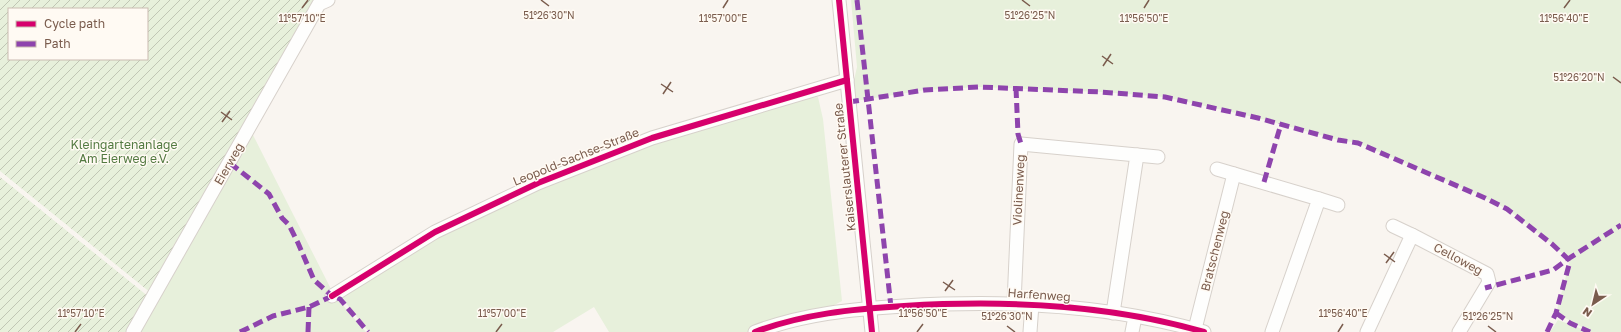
<svg xmlns="http://www.w3.org/2000/svg" width="1621" height="332" font-family="'Golos Text',sans-serif">
<defs>
<pattern id="garden-furrows" width="10" height="10" patternUnits="userSpaceOnUse"><rect width="10" height="10" fill="#e7f0db"/><path d="M-1 1l2-2M0 10L10 0M9 11l2-2" fill="none" stroke="#c0c6b4"/></pattern>
</defs>
<rect width="100%" height="100%" fill="#f9f5f0"/>
<!-- grass -->
<g fill="#e7f0db">
<path d="M851,0H1621V332H1591L1556,313L1569,265L1568,259L1552,244L1507,209L1485,198L1358,143L1338,140L1258,118L1165,97L1101,92L979,87L925,90L849,102L857,67Z"/>
<path d="M818,97L823,119L842,301L815,315L755,332H609L594,307L553,332H369L341,297L435,232L652,138L799,99Z"/>
<path d="M251,131L334,295L366,332H138Z"/>
<path d="M1558,320L1590,332H1550Z"/>
</g>
<!-- garden -->
<g fill="url(#garden-furrows)" fill-rule="evenodd">
<path d="M0,0H316L151,293L0,171ZM9,9H147V59H9Z"/>
<path d="M0,177L149,297L128,332H0Z"/>
</g>
<g fill="none" stroke-linecap="round" stroke-linejoin="round">
<!-- minor casing -->
<g stroke="#d7d1cb" stroke-width="15">
<g id="minor">
<path d="M839,0L872,332"/>
<path d="M1137,155L1158,157"/>
<path d="M1217,169L1234,174"/>
<path d="M1319,199L1338,205"/>
<path d="M1393,226L1412,235"/>
<path d="M332,296L435,232L538,183L652,138L847,80"/>
<path d="M1014,303L1021,144L1137,155L1113,313"/>
<path d="M1195,329L1234,174L1319,199L1272,332"/>
<path d="M133,332L319,4L328,0"/>
<path d="M755,332C803,314 852,309 904,306C1003,300 1109,304 1204,332"/>
<path d="M1030,332L1032,304"/>
<path d="M1132,332L1135,317"/>
<path d="M1367,332L1412,235L1487,274L1489,282L1459,332"/>
</g>
</g>
<!-- minor -->
<use href="#minor" stroke="#fefefd" stroke-width="13"/>
<!-- quiet -->
<g stroke="#8e44ad" stroke-width="5" stroke-dasharray="10 5" stroke-linecap="butt">
<path d="M857,0L891,307"/>
<path d="M1016,88L1018,134L1021,144"/>
<path d="M849,102L925,90L979,87L1101,92L1165,97L1258,118L1338,140L1358,143L1485,198L1507,209L1552,244L1568,259L1553,270L1485,288"/>
<path d="M230,163L269,194L282,218L289,225L298,243L314,280L332,296"/>
<path d="M1264,182L1281,124"/>
<path d="M1556,313L1570,323L1590,332"/>
<path d="M240,332L273,316L309,307L332,296L340,299L368,332"/>
<path d="M308,332L309,307"/>
<path d="M1547,332L1556,313L1569,265L1568,259L1621,225"/>
</g>
<!-- cycleway casing -->
<g stroke="#fffaf3" stroke-width="8">
<g id="cycleway">
<path d="M839,0L872,332"/>
<path d="M332,296L435,232L538,183L652,138L847,80"/>
<path d="M755,332C803,314 852,309 904,306C1003,300 1109,304 1204,332"/>
</g>
</g>
<!-- cycleway -->
<use href="#cycleway" stroke="#d6006c" stroke-width="6"/>
</g>
<!-- ticks -->
<path fill="none" stroke="#7a5c4d" stroke-width="1.5" d="M541,0L549,6M1022,0L1030,6M302,8L308,0M723,8L728,0M1144,8L1149,0M1564,8L1570,0M1102,56L1113,64M1103,66L1111,54M1613,77L1621,83M661,84L673,92M663,94L671,82M221,112L232,120M222,122L230,111M1384,254L1395,262M1386,263L1394,252M943,282L955,290M945,291L953,280M1007,326L1015,332M1488,326L1496,332M75,332L81,324M496,332L502,324M917,332L923,324M1338,332L1343,324"/>
<g text-anchor="middle" stroke-width="3" stroke-linejoin="round" paint-order="stroke">
<!-- park labels -->
<g font-size="12" fill="#537a41" stroke="#fffaf3">
<text x="124" y="149">Kleingartenanlage<tspan x="124" dy="14">Am Eierweg e.V.</tspan></text>
</g>
<!-- street labels -->
<g font-size="12" fill="#7a5c4d" stroke="#fffaf3">
<text transform="translate(576 157) rotate(-22)" y="4">Leopold-Sachse-Straße</text>
<text transform="translate(229 164) rotate(-60)" y="4">Eierweg</text>
<text transform="translate(845 167) rotate(-96)" y="4">Kaiserslauterer Straße</text>
<text transform="translate(1019 190) rotate(-87)" y="4">Violinenweg</text>
<text transform="translate(1215 251) rotate(-76)" y="4">Bratschenweg</text>
<text transform="translate(1458 259) rotate(28)" y="4">Celloweg</text>
<text transform="translate(1039 295) rotate(4)" y="4">Harfenweg</text>
</g>
</g>
<g font-size="10" text-anchor="middle" fill="#7a5c4d" stroke="#fffaf3" stroke-width="3" stroke-linejoin="round" paint-order="stroke">
<text x="549" y="19">51°26'30"N</text>
<text x="1030" y="19">51°26'25"N</text>
<text x="302" y="22">11°57'10"E</text>
<text x="723" y="22">11°57'00"E</text>
<text x="1144" y="22">11°56'50"E</text>
<text x="1564" y="22">11°56'40"E</text>
<text x="1579" y="81">51°26'20"N</text>
<text x="81" y="317">11°57'10"E</text>
<text x="502" y="317">11°57'00"E</text>
<text x="923" y="317">11°56'50"E</text>
<text x="1343" y="317">11°56'40"E</text>
<text x="1007" y="320">51°26'30"N</text>
<text x="1488" y="320">51°26'25"N</text>
</g>
<!-- legend -->
<rect x="8" y="8" width="140" height="52" fill="#fffaf3" stroke="#cabbb1"/>
<rect x="16" y="21" width="20" height="6" fill="#d6006c" stroke="#cabbb1"/>
<text x="44" y="28" font-size="12" fill="#7a5c4d">Cycle path</text>
<rect x="16" y="41" width="20" height="6" fill="#8e44ad" stroke="#cabbb1"/>
<text x="44" y="48" font-size="12" fill="#7a5c4d">Path</text>
<!-- north arrow -->
<g transform="translate(1593 304) rotate(215)" stroke="#fffaf3" stroke-width="3" paint-order="stroke">
<path d="M0-3L7 15L0 10L-7 15Z" fill="#7a5c4d"/>
<text y="-6" font-size="11" font-weight="bold" text-anchor="middle" fill="#7a5c4d">N</text>
</g>
</svg>
